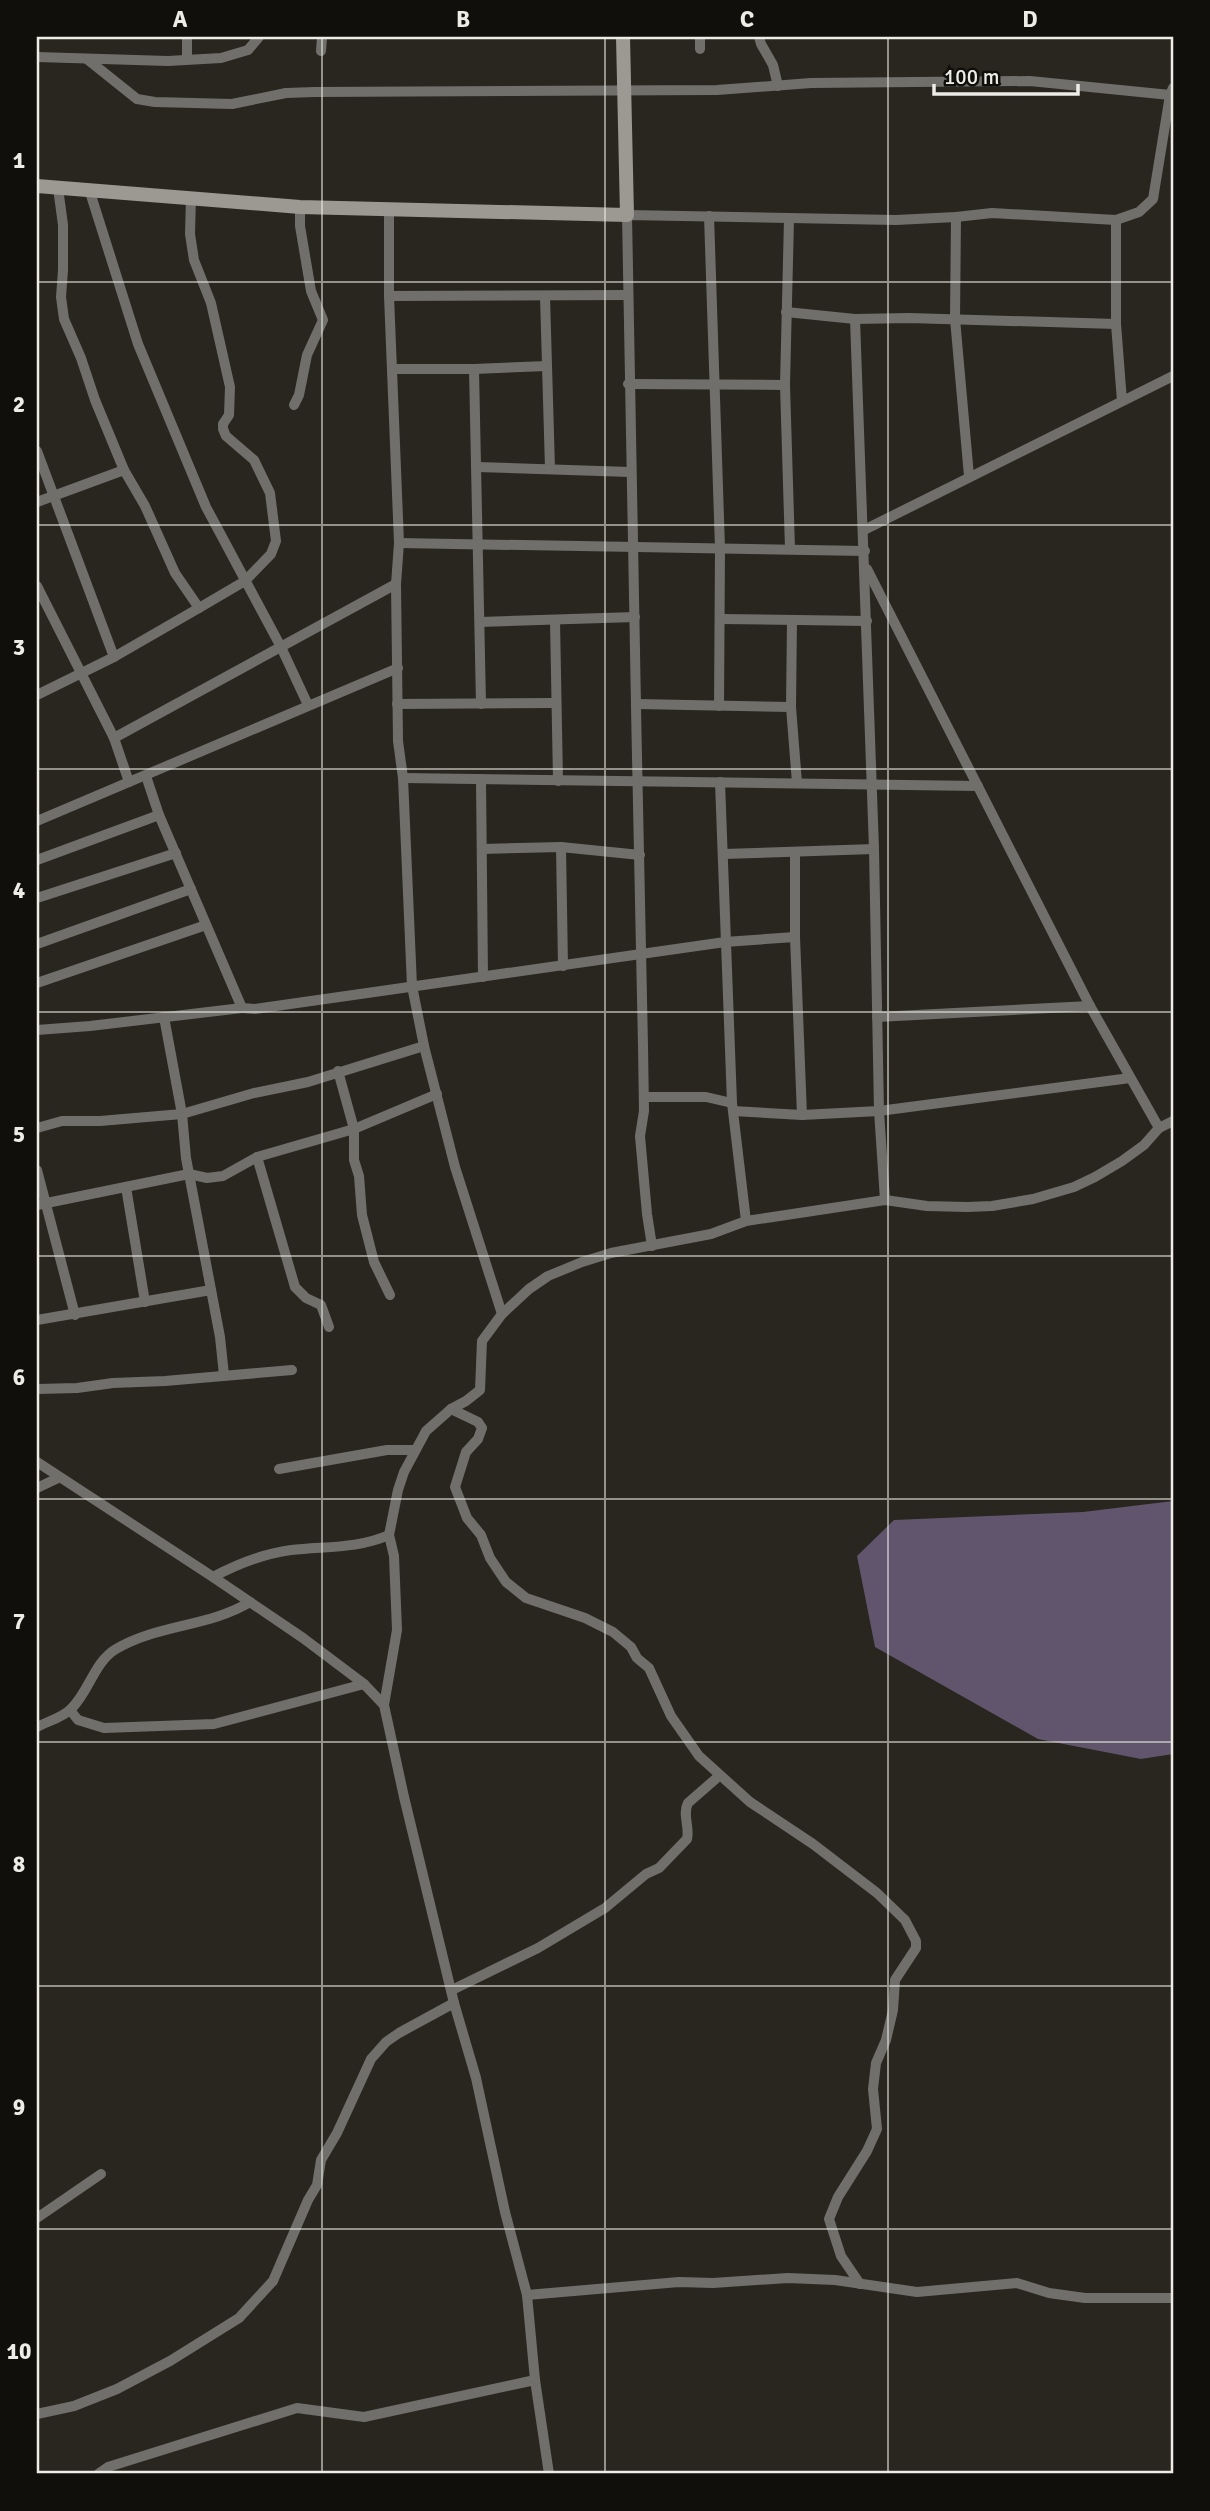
<svg xmlns="http://www.w3.org/2000/svg" width="1210" height="2511" font-family="Signika,sans-serif">
<rect width="100%" height="100%" fill="#28261e"/>
<!-- forest -->
<path fill="#60556d" d="M1173,1501V1754L1141,1759L1038,1739L875,1647L857,1556L894,1520L1083,1512Z"/>
<g fill="none" stroke-linecap="round" stroke-linejoin="round">
<!-- street -->
<g stroke="#706f6b" stroke-width="10">
<path d="M759,37L761,44L773,65L778,86"/>
<path d="M700,49V37"/>
<path d="M321,51L322,37"/>
<path d="M37,57L168,61L221,58L248,50L259,37"/>
<path d="M87,59L137,99L155,102L232,104L286,93L315,92L717,90L811,83L1030,81L1170,95"/>
<path d="M187,59V37"/>
<path d="M58,188L63,225V270L61,297L64,319L81,358L95,400L124,470L145,506L175,573L199,608L245,581L271,554L276,541L270,493L254,460L226,436L223,429V424L229,415L230,387L211,303L194,260L190,234L191,197"/>
<path d="M89,189L138,344L206,507L281,647L308,705"/>
<path d="M389,211V296L399,543L396,584L398,741L403,778L412,986L424,1046L455,1167L502,1314"/>
<path d="M709,216L720,548L719,706"/>
<path d="M956,217L955,319L969,476"/>
<path d="M789,219L785,385L790,549"/>
<path d="M389,296L628,295"/>
<path d="M545,296L550,469"/>
<path d="M786,312L855,319L909,318L1116,324V220"/>
<path d="M855,319L874,849L879,1111L885,1200"/>
<path d="M1116,324L1122,401"/>
<path d="M392,369H474L547,366"/>
<path d="M474,369L481,704"/>
<path d="M628,384L785,385"/>
<path d="M294,405L299,395L307,355L323,320L311,291L300,226V207"/>
<path d="M37,451L114,657L37,695"/>
<path d="M477,467L630,472"/>
<path d="M37,502L124,470"/>
<path d="M864,530L1173,376"/>
<path d="M399,543L865,551"/>
<path d="M867,569L1090,1006L1159,1128"/>
<path d="M37,586L114,738L129,782"/>
<path d="M720,619L867,621"/>
<path d="M555,620L558,781"/>
<path d="M792,620L791,707L797,783"/>
<path d="M480,622L635,617"/>
<path d="M114,657L199,608"/>
<path d="M397,704L555,703"/>
<path d="M637,704L791,707"/>
<path d="M114,738L396,584"/>
<path d="M146,776L159,815L242,1008L255,1009L725,942L795,937"/>
<path d="M403,778L978,786"/>
<path d="M481,779L483,977"/>
<path d="M720,782L732,1103L746,1221"/>
<path d="M37,821L398,668"/>
<path d="M561,847L563,966"/>
<path d="M482,849L561,847L640,855"/>
<path d="M795,852V937L802,1115"/>
<path d="M723,854L874,849"/>
<path d="M37,860L159,815"/>
<path d="M37,898L176,853"/>
<path d="M37,944L191,889"/>
<path d="M37,983L206,925"/>
<path d="M164,1017L182,1114L186,1158L220,1337L224,1375"/>
<path d="M877,1017L1090,1006"/>
<path d="M37,1030L90,1026L242,1008"/>
<path d="M338,1071L354,1129V1160L359,1176L362,1215L374,1262L390,1295"/>
<path d="M644,1097H706L732,1103"/>
<path d="M733,1111L802,1115L879,1111L1130,1078"/>
<path d="M37,1128L62,1121H100L182,1114L254,1093L308,1082L424,1046"/>
<path d="M257,1157L295,1287L306,1298L321,1305L329,1327"/>
<path d="M37,1170L75,1315"/>
<path d="M126,1187L145,1302"/>
<path d="M37,1205L189,1174L207,1178L223,1176L257,1157L354,1129L437,1094"/>
<path d="M652,1246L647,1214L640,1136L644,1111L643,1046C638,769 630,492 627,215L896,220L956,217L992,213L1116,220L1139,212L1153,199L1170,95L1173,88"/>
<path d="M37,1320L211,1290"/>
<path d="M37,1389L77,1388L113,1383L165,1381L292,1370"/>
<path d="M451,1409L478,1422L482,1428L478,1439L466,1452L455,1487L467,1518L481,1535L490,1558L506,1582L526,1598L585,1618L613,1632L631,1647L637,1658L649,1668L671,1716L699,1756L750,1802L813,1844L877,1893L905,1920L916,1941V1948L895,1980L893,2010L886,2040L876,2063L873,2089L877,2129L867,2151L838,2197L829,2219L841,2256L860,2284"/>
<path d="M37,1462L213,1577L303,1638L364,1684L384,1705L404,1797L454,2003L476,2078L505,2212L527,2295L535,2380L549,2474"/>
<path d="M279,1469L387,1450H415"/>
<path d="M37,1488L58,1478"/>
<path d="M213,1577C239,1563 262,1554 291,1550C325,1546 357,1549 389,1535"/>
<path d="M384,1705L397,1630L394,1556L389,1535L398,1490L404,1472L426,1431L451,1409L466,1401L480,1390L482,1341L502,1314L529,1289L548,1276L582,1262L611,1253L711,1234L746,1221L885,1200L927,1206L967,1207L992,1206L1033,1199L1074,1187L1095,1177L1122,1161L1144,1145L1159,1128L1173,1121"/>
<path d="M70,1710L78,1720L104,1728L214,1724L364,1684"/>
<path d="M37,1727C48,1721 62,1718 71,1709C89,1692 94,1662 116,1649C158,1624 209,1627 250,1602"/>
<path d="M452,1990L538,1948L605,1908L646,1874L659,1868L687,1839C690,1827 682,1814 688,1803L719,1776"/>
<path d="M37,2218L101,2174"/>
<path d="M527,2295L679,2282L713,2283L788,2278L835,2280L917,2292L1017,2283L1049,2293L1085,2298H1173"/>
<path d="M37,2414L74,2406L117,2389L170,2361L239,2318L273,2281L308,2200L317,2185L321,2160L337,2133L371,2059L386,2042L399,2033L454,2003"/>
<path d="M98,2474L108,2467L297,2408L364,2417L535,2380"/>
</g>
<!-- secondary -->
<path stroke="#9b9992" stroke-width="14" d="M37,186L300,207L627,215L623,37"/>
</g>
<!-- grid -->
<path fill="none" stroke="#edece6" stroke-width="2" stroke-opacity="0.55" d="M322,37V2474M605,37V2474M888,37V2474M37,282H1173M37,525H1173M37,769H1173M37,1012H1173M37,1256H1173M37,1499H1173M37,1742H1173M37,1986H1173M37,2229H1173"/>
<!-- border -->
<rect width="1210" height="2511" fill="none" stroke="#100f0b" stroke-width="77"/>
<!-- scale -->
<path d="M934 84v10h144v-10" fill="none" stroke="#edece6" stroke-width="3.5"/>
<text x="944" y="84" font-size="21" fill="#edece6" stroke="#100f0b" stroke-width="5" paint-order="stroke">100 m</text>
<rect x="38" y="38" width="1134" height="2434" fill="none" stroke="#edece6" stroke-width="2.5"/>
<g font-size="23" text-anchor="middle" font-weight="bold" fill="#edece6">
<text x="180" y="27">A</text>
<text x="463" y="27">B</text>
<text x="747" y="27">C</text>
<text x="1030" y="27">D</text>
<text x="19" y="168">1</text>
<text x="19" y="412">2</text>
<text x="19" y="655">3</text>
<text x="19" y="898">4</text>
<text x="19" y="1142">5</text>
<text x="19" y="1385">6</text>
<text x="19" y="1629">7</text>
<text x="19" y="1872">8</text>
<text x="19" y="2115">9</text>
<text x="19" y="2359">10</text>
</g>
</svg>
